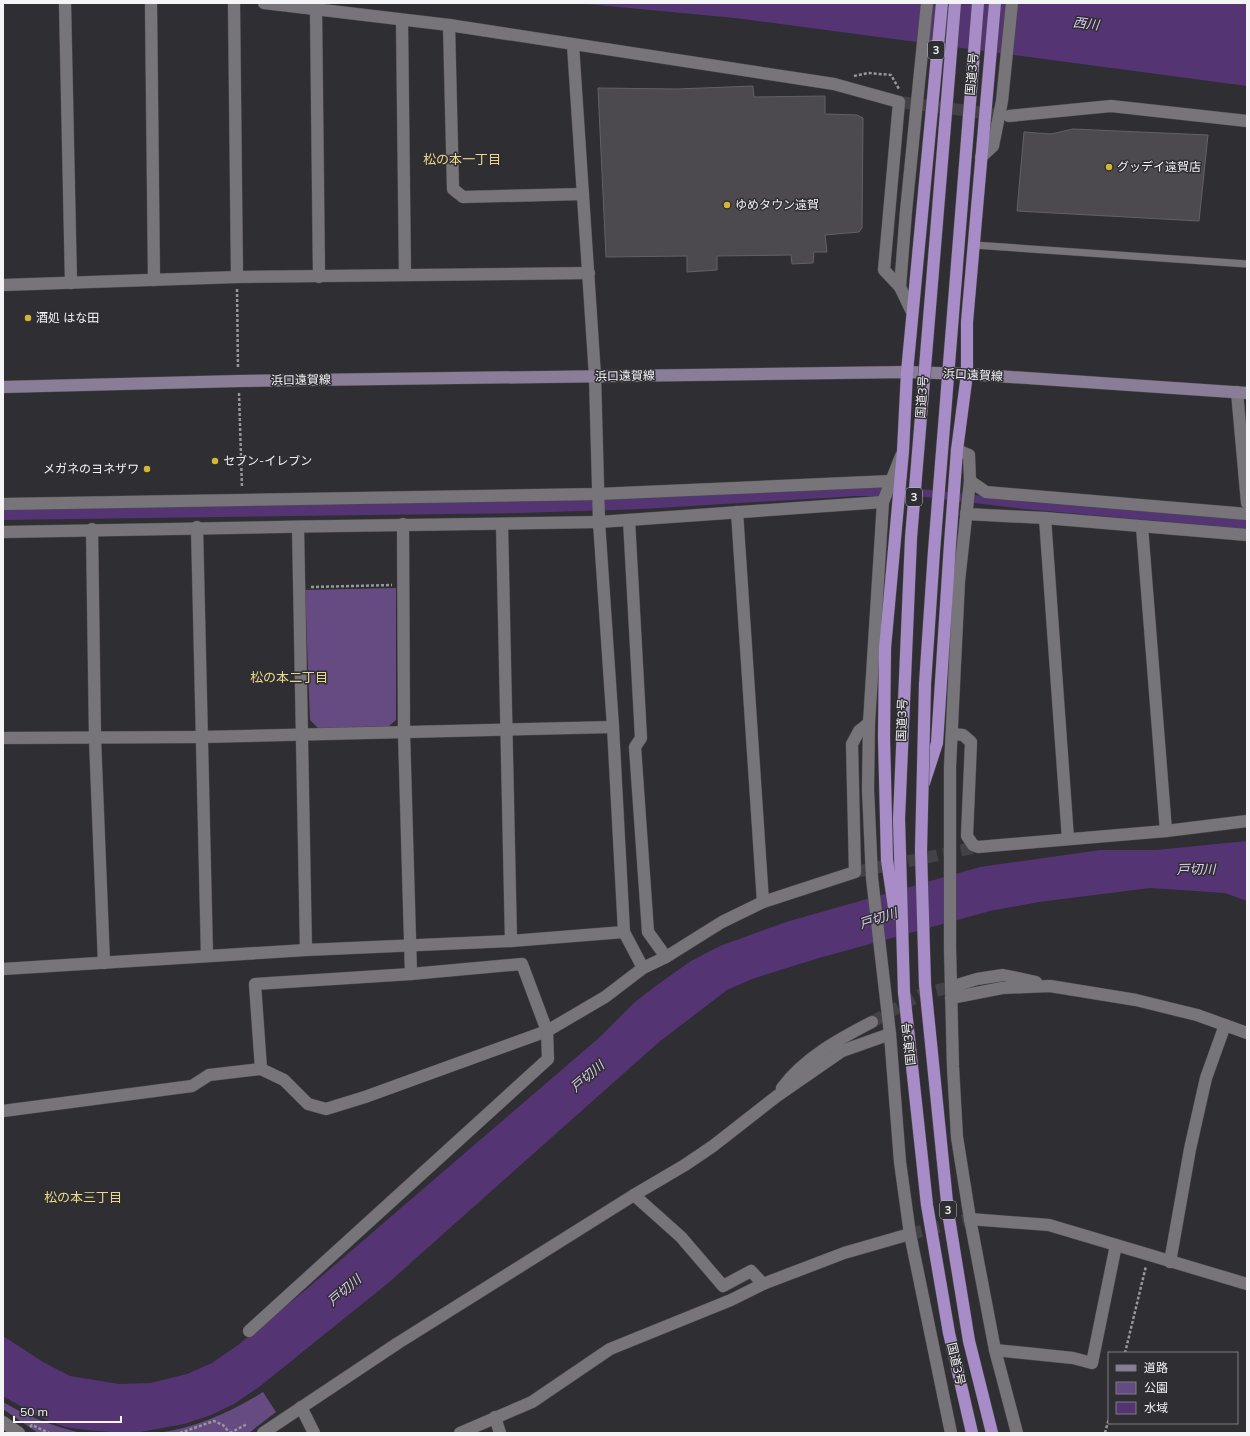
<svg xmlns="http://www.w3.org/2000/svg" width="1250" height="1436" font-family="Mulish,'Noto Sans JP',sans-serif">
<rect width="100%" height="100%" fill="#2f2e32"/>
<!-- green -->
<g fill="#654b81">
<path d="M396,588V720L389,726L319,729L310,720L305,590Z"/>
<path d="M263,1392L276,1412L249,1433H158C196,1428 231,1412 263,1392Z"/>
<path d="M3,1402C28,1417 53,1426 81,1433H38L3,1409Z"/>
</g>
<!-- water -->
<g fill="#553474">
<path d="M576,3H1239L1247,4V86L735,18Z"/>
<path d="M877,484L1010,499L1247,520V529L1024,509L925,497L856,496L642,509L520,513L3,520V508L374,504Z"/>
<path d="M1247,841V901L1225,893L1150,888L1039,902L990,911L819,958L752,979L727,990L659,1042L387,1284L259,1387L234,1404L211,1415L184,1424L140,1432H112L86,1430L65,1427L41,1418L3,1396V1336L43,1362L70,1376L119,1384L151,1383L187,1374L212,1363L238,1345L308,1288L601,1036L635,1002L657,985L691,961L720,946L786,922L980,867L1100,850H1156Z"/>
</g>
<!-- building -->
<g fill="#4c4a4e" stroke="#636166">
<path d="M753,86L754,97L825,96V114L857,115L863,118L862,228L859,232L825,235L827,252H814L813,263L792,264L791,255L717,256V270L687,272V256L606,257L598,88L677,89Z"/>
<path d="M1073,129L1208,135L1199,221L1017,211L1024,132L1051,134Z"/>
</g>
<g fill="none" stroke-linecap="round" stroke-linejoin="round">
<!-- minor-tunnel -->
<g stroke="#434246" stroke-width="12" stroke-dasharray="12 6" stroke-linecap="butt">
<path d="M899,102L1008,116"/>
<path d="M855,872L978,847"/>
<path d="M872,1022L920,995L954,986"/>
<path d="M910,1234L970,1219"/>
</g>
<!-- service casing -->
<g stroke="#4d4b4e" stroke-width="8">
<path id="service" d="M974,245L1247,264"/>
</g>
<!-- minor casing -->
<g stroke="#4d4b4e" stroke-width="13">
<g id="minor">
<path d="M65,3L71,283"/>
<path d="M151,3L154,280"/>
<path d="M234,3L237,277"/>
<path d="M264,3L449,25L834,84L899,102L884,270L900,287L911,310"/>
<path d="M316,8L319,277"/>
<path d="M402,20L405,275"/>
<path d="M449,25L453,189L463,197L583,194"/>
<path d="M981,157L993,146L1002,101L1012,3"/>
<path d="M3,285L237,277L589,273"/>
<path d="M900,287L906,211"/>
<path d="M1237,392L1247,503"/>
<path d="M957,450L969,455L970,481L959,581L950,767V948L953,1067L957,1137L970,1219L995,1350L1017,1433"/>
<path d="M901,456L883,502L869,723L868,789L872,878L890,1034L900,1162L910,1234L951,1433"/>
<path d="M970,481L986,492L1247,514"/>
<path d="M3,504L598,494L891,481"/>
<path d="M737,512L763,902"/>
<path d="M966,514L1045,518L1247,535"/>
<path d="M1045,518L1068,839"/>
<path d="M629,520L641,738L635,747L648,932L666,957"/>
<path d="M599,522L883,502"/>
<path d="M403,524L404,732L411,974"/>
<path d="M502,524L511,941"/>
<path d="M197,527L207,956"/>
<path d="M298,527L306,950"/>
<path d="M1142,527L1166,831"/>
<path d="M92,529L95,739L104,963"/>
<path d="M952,734L963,735L971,742L967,836L973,845L978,847L1166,831L1247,821"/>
<path d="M3,738L201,737L613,727"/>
<path d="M624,932L643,968"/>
<path d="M954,986L977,979L1003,975L1036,982"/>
<path d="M951,998L1002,988L1050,986L1136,1000L1197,1015L1247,1033"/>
<path d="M782,1088C804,1058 839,1039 872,1022"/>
<path d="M3,1111L192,1086L209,1075L261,1069L284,1080L308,1104L326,1109L365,1097L547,1031L605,997L643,968L666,957L722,922L763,902L855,872L852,744L859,731L869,723"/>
<path d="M634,1195L681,1237L723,1286L751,1271L763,1284"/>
<path d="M970,1219L1049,1225L1247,1284"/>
<path d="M1170,1262L1190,1149L1206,1078L1225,1025"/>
<path d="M249,1331L548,1059L547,1031L522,964L411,974L255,984L261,1069"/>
<path d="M995,1350L1073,1358L1092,1363L1116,1245"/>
<path d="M301,1407L314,1433"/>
<path d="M495,1417L500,1433"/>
<path d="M3,1422L19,1433"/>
<path d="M263,1433L398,1343L634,1195L685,1165L713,1146L777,1096L842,1051L890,1034"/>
<path d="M460,1433L532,1402L610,1349L731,1300L763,1284L844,1253L910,1234"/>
</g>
</g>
<!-- tertiary casing -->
<g stroke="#4d4b4e" stroke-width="13">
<g id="tertiary">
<path d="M1009,116L1111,106L1247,121"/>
<path d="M3,532C202,527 400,526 599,522"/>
<path d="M3,969L306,950L511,941L624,932L613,727L599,522L595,376L573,45"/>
</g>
</g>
<!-- secondary casing -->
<g stroke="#4d4b4e" stroke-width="13">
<path id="secondary" d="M3,387L239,381L907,372L967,374L1247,393"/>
</g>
<!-- trunk casing -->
<g stroke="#4d4b4e" stroke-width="13">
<g id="trunk">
<path d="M884,737L885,648L903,451L907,372L942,3"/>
<path d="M924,783L937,743L950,544L957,450L967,374V322L995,3"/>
<path d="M925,984L948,1212L969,1341L992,1433"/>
<path d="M904,992L927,1205L949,1333L972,1433"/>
</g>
</g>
<!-- path -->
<g stroke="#979699" stroke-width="2.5" stroke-dasharray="3 2" stroke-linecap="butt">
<path d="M854,76L868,73L891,75L899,89"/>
<path d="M237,289L238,368"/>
<path d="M239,393L242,488"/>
<path d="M311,587L392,585"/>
<path d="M1125,1353L1146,1266"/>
<path d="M30,1427L32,1425L49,1433"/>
<path d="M180,1433L214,1421L223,1425L230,1433"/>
<path d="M230,1433L247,1424"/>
<path d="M1105,1433L1109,1418"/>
</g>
<!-- service -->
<use href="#service" stroke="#777579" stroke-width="7"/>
<!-- minor -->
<use href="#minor" stroke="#777579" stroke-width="12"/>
<!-- tertiary -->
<use href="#tertiary" stroke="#777579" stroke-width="12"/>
<!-- secondary -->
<use href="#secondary" stroke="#897d97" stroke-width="12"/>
<!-- trunk -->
<use href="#trunk" stroke="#a88cc8" stroke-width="12"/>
<!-- minor-bridge casing -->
<g stroke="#4d4b4e" stroke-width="13" stroke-linecap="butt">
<path id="minor-bridge" d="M906,211L927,3"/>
</g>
<!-- trunk-bridge casing -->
<g stroke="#4d4b4e" stroke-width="13" stroke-linecap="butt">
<g id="trunk-bridge">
<path d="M884,737L887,860L895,914"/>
<path d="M925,984L921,851L925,684L934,551L978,3"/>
<path d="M904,992L899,819L911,538L955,3"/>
</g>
</g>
<!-- minor-bridge -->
<use href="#minor-bridge" stroke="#777579" stroke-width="12"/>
<!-- trunk-bridge -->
<use href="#trunk-bridge" stroke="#a88cc8" stroke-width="12"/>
</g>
<!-- markers -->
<g fill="#d4b635" stroke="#2f2e32" stroke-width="1.5">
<circle cx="1109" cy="167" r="4"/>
<circle cx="727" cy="205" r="4"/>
<circle cx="28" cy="318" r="4"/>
<circle cx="215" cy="461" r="4"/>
<circle cx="147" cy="469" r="4"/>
</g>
<g text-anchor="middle" stroke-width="3" stroke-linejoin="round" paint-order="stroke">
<!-- shield labels -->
<g fill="#2f2e32" stroke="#b9b8ba" stroke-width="1">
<rect x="928" y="41" width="16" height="18" rx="3"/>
<rect x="906" y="488" width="16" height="18" rx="3"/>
<rect x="940" y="1201" width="16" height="18" rx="3"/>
</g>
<g font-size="11" font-weight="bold" fill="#f4f3f5">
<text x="936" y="54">3</text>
<text x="914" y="501">3</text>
<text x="948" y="1214">3</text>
</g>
<!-- street labels -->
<g font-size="12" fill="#f4f3f5" stroke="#2f2e32">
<text transform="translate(972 74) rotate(-85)" y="4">国道3号</text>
<text transform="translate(973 375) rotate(3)" y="4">浜口遠賀線</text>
<text transform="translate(625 376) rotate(-1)" y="4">浜口遠賀線</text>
<text transform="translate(301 380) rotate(-1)" y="4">浜口遠賀線</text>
<text transform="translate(922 397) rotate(-86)" y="4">国道3号</text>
<text transform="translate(902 720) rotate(-88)" y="4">国道3号</text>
<text transform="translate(909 1044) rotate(-96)" y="4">国道3号</text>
<text transform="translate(956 1364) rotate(77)" y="4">国道3号</text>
</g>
<!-- poi labels -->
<g font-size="12" fill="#f4f3f5" stroke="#2f2e32" text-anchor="start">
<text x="1117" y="171">グッデイ遠賀店</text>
<text x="735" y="209">ゆめタウン遠賀</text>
<text x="36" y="322">酒処 はな田</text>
<text x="223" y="465">セブン-イレブン</text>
<text x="139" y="473" text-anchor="end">メガネのヨネザワ</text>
</g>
<!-- water labels -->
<g font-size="13" font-style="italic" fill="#deccf3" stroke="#2f2e32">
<text transform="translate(1086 23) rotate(7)" y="5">西川</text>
<text transform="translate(1196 869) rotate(-1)" y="5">戸切川</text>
<text transform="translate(878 918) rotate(-18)" y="5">戸切川</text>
<text transform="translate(587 1076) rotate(-41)" y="5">戸切川</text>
<text transform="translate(344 1290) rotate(-41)" y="5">戸切川</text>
</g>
<!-- neighbourhood labels -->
<g font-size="13" fill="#edd98b" stroke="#2f2e32">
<text x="462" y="164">松の本一丁目</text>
<text x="289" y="682">松の本二丁目</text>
<text x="83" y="1202">松の本三丁目</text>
</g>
</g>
<!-- border -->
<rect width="1250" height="1436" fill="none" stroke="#f4f3f5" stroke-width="8"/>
<!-- legend -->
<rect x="1108" y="1352" width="130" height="72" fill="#2f2e32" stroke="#7e7d80"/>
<rect x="1116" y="1365" width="20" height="6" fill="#897d97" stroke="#7e7d80"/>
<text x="1144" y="1372" font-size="12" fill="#f4f3f5">道路</text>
<rect x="1116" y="1382" width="20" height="12" fill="#654b81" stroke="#7e7d80"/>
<text x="1144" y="1392" font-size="12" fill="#f4f3f5">公園</text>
<rect x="1116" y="1402" width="20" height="12" fill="#553474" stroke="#7e7d80"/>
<text x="1144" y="1412" font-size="12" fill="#f4f3f5">水域</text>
<!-- scale -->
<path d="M14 1416v6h107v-6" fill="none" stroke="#f4f3f5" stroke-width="2"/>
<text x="20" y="1416" font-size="12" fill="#f4f3f5" stroke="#2f2e32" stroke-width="3" paint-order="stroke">50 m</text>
</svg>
